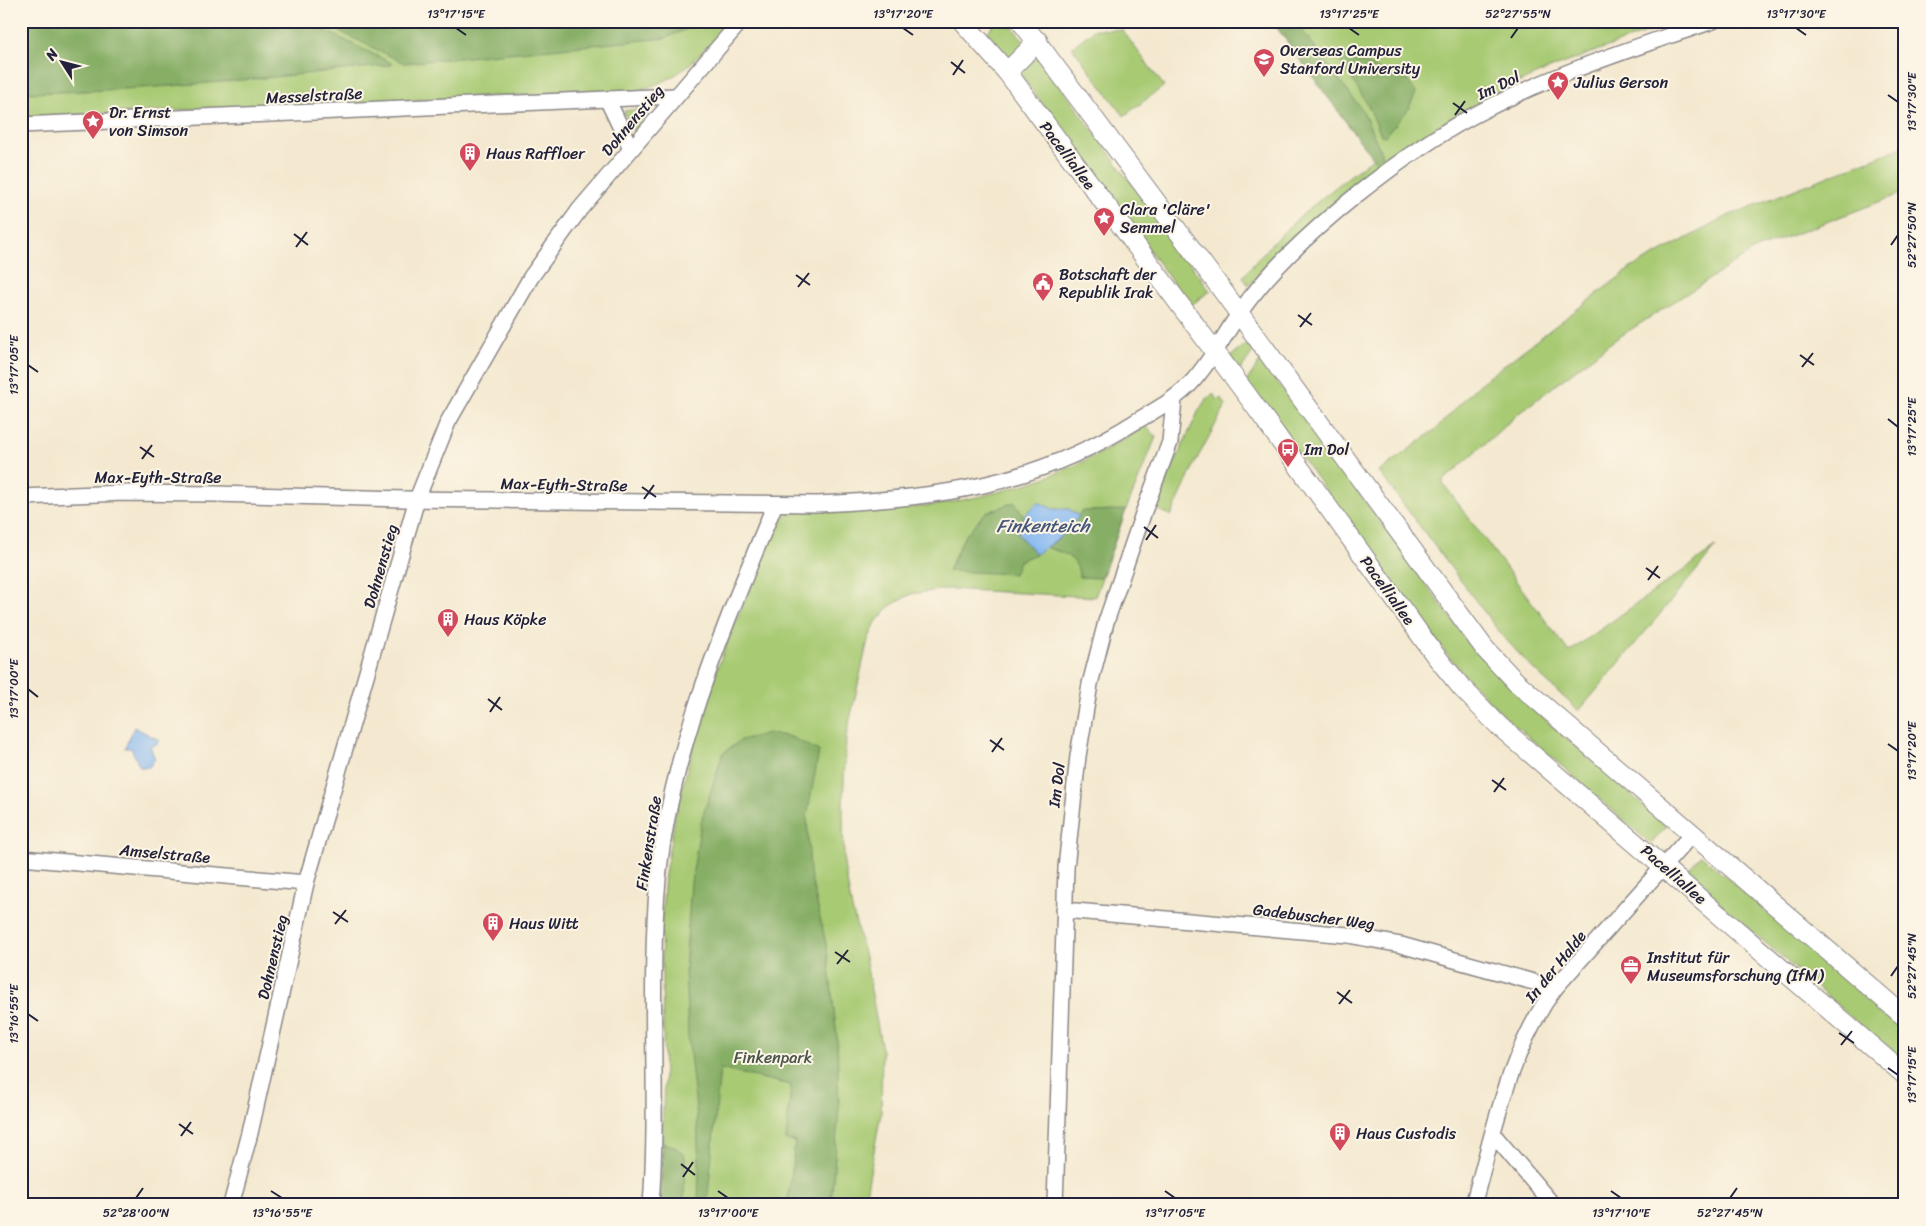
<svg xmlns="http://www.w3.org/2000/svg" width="1926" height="1226" font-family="Sriracha,sans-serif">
<rect width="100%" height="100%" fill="#fcf5e5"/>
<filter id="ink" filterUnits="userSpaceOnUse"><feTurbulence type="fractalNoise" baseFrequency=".02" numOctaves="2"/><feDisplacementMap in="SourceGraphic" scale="10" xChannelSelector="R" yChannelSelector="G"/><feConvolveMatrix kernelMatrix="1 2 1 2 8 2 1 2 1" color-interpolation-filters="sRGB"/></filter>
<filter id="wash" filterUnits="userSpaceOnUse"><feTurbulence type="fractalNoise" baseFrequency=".0096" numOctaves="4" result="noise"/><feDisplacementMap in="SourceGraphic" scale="20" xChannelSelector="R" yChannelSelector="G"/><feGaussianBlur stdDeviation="1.12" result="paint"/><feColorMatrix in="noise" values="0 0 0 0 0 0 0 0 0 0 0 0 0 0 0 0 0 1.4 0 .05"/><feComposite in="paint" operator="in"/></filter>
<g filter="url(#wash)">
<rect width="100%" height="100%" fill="#f4e9d0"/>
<!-- green -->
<g fill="#a8ca73" stroke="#657657">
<path d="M21,21H729C701,54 683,79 639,90L21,117Z"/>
<path d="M998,21H1007L1025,42L1009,58L987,32Z"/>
<path d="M1272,21H1680C1624,41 1567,60 1513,85C1412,133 1324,204 1249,286L1243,277C1279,230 1326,194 1373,158Z"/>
<path d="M1095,29L1122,30L1164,86L1124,116L1072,47Z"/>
<path d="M1036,53L1210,291L1190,306L1018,71Z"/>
<path d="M648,107L650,110L634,131L631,130L624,111Z"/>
<path d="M1905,146V192L1756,249L1613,341L1519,413L1442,482L1569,652L1716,547L1579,711L1535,671L1500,633L1379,472L1436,429L1478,385L1631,268L1730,215Z"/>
<path d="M1245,345L1250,346L1254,350L1239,372L1230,357Z"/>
<path d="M1261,360L1472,647L1527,704L1667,826L1651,844L1500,712L1465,676L1435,639L1246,382Z"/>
<path d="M1213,394L1218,400L1221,398L1226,405L1197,459L1171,516L1154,508L1198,412L1206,399Z"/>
<path d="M1145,425L1156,437L1126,510L1095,597L948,589L911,594L890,606L876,622L868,640L846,737L843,806L844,865L852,909L865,957L882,1050L881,1113L864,1205H660L664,1080L661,924L665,874L675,816L702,712L728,639L779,521C783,518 787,514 791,512C800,507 856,511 870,511C889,510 908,508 927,506C1004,495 1081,472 1145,425Z"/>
<path d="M1701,855L1905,1032V1064L1685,873Z"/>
</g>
<!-- forest -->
<g fill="#86ae65" stroke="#546850">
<path d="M21,21H306L391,63V65C268,78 145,91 21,93Z"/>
<path d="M319,21H705L666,38L404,63Z"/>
<path d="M1272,21H1295L1364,113L1385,162L1379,167Z"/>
<path d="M1345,56L1408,81L1416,93L1407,111L1385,136L1381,135L1368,105L1340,61L1341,57Z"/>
<path d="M1015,502L1024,516L1018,534L1036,554L1019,561L1014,574L948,571L964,537L985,513Z"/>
<path d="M1126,510L1101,578L1079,577C1079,558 1063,552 1047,548L1063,535L1082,511Z"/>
<path d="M768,733L791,737L819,751L807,817L810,873L827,948L837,1037L839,1108L831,1205H787L795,1142L786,1140L791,1085L720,1069L707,1205H698L699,1165L697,1118L688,1036L685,969L691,882L702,818L723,753L741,740Z"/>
<path d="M663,1142L675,1147L685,1156L684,1205H660Z"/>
</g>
<!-- water -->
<g fill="#85b8f2" stroke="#546d96">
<path d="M1038,502L1053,509H1069L1079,516L1063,535L1036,554L1018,534L1024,516Z"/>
<path d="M134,727L159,740L157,744L150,746L155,759L149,767H140L131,748H125Z"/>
</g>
</g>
<g filter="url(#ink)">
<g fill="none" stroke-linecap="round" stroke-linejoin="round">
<!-- minor casing -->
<g stroke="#8b8686" stroke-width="18">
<g id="minor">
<path d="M608,101L631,149"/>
<path d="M21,125L675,96"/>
<path d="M21,497L124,493L214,494L404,499L817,504C935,499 1034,486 1135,422C1155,410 1175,400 1191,383C1215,357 1230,323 1252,296C1281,259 1318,226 1354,197C1394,165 1440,132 1486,109C1559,72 1636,47 1713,21"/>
<path d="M21,858L306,883"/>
<path d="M1064,910L1348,935L1401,945L1555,988"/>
<path d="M1493,1134L1553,1205"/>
<path d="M231,1205L250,1133L306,883L417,499L448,422L531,277L580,209L741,21"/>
<path d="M651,1205C659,1096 648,988 658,879C671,748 725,625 775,504"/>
<path d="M1055,1205L1066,868L1078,756L1090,684L1106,622L1144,511L1170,442L1174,399"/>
<path d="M1473,1205C1494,1131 1509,1051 1555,988L1693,833"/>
</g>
</g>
<!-- tertiary casing -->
<g stroke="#8b8686" stroke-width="21">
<g id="tertiary">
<path d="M962,21L1007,72L1247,395L1435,655L1462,688L1499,726L1905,1075"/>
<path d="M1021,21L1222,290L1485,649L1515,681L1905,1017"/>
<path d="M1007,72L1038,41"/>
</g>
</g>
<!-- minor -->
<use href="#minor" stroke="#fff" stroke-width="15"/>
<!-- tertiary -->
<use href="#tertiary" stroke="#fff" stroke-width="19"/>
</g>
</g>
<!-- ticks -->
<path fill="none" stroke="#22223b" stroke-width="2" d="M456,28L466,35M903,28L913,35M1349,28L1359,35M1796,28L1806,35M1511,38L1518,28M951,62L965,73M953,75L963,60M1888,95L1898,102M1453,103L1467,113M1455,115L1465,101M294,234L308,245M1891,245L1898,235M296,247L307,232M796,275L810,285M798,287L809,273M1298,315L1312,325M1300,327L1311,313M1800,355L1814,365M28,365L38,372M1802,367L1813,353M1888,419L1898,427M140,447L154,457M142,459L152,445M642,487L656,497M644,499L654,485M1144,527L1158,538M1146,540L1156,525M1646,568L1660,578M1648,580L1658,566M28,689L38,697M488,699L502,710M490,712L500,697M990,740L1004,750M1888,744L1898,751M992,752L1002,738M1492,780L1506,790M1494,792L1504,778M333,912L348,922M335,924L346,910M835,952L850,962M837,964L848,950M1891,976L1898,966M1337,992L1352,1003M1339,1004L1350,990M28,1014L38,1021M1839,1033L1854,1043M1841,1045L1852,1031M1888,1068L1898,1075M179,1124L193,1134M181,1136L191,1122M681,1164L695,1175M683,1177L693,1162M271,1191L282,1198M718,1191L728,1198M1165,1191L1175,1198M1611,1191L1621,1198M136,1198L143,1188M1730,1198L1737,1188"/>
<!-- icons -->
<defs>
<g id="university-pin" transform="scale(1.125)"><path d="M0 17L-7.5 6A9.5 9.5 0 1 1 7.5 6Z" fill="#d1495b" stroke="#fcf5e5"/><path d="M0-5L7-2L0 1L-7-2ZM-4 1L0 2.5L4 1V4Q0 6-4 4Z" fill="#fff"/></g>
<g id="sight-pin" transform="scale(1.125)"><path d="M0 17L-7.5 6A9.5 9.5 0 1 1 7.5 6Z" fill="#d1495b" stroke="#fcf5e5"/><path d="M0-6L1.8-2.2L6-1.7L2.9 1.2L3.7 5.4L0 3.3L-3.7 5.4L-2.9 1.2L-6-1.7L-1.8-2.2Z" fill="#fff"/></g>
<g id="building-pin" transform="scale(1.125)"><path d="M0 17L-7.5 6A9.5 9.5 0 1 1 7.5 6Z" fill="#d1495b" stroke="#fcf5e5"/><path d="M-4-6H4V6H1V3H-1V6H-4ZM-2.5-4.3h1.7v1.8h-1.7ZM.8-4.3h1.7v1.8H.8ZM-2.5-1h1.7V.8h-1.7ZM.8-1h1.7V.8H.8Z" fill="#fff"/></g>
<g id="civic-pin" transform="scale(1.125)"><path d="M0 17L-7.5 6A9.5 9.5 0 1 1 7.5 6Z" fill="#d1495b" stroke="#fcf5e5"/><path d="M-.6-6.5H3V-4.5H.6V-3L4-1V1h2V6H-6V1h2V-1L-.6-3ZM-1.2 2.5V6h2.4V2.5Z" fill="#fff"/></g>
<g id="bus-pin" transform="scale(1.125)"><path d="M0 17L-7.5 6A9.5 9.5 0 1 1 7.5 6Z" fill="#d1495b" stroke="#fcf5e5"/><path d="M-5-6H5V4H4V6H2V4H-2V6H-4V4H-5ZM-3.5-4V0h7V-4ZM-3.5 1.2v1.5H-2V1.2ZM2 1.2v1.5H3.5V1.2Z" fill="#fff"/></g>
<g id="office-pin" transform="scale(1.125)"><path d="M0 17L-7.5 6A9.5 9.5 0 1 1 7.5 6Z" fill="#d1495b" stroke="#fcf5e5"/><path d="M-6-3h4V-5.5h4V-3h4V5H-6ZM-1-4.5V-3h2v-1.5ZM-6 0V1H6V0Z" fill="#fff"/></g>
</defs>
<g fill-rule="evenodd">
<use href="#university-pin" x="1264" y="59"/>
<use href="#sight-pin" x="1558" y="82"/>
<use href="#sight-pin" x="93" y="121"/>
<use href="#building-pin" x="470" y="153"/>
<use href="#sight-pin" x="1104" y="218"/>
<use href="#civic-pin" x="1043" y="283"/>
<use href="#bus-pin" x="1288" y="449"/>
<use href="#building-pin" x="448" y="619"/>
<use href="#building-pin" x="493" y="923"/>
<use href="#office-pin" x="1631" y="966"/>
<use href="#building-pin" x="1340" y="1133"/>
</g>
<g text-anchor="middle" stroke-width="4" stroke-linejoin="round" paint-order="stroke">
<!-- poi labels -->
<g font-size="16" fill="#22223b" stroke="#fcf5e5" text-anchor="start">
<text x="1280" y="56">Overseas Campus<tspan x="1280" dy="18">Stanford University</tspan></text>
<text x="1574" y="88">Julius Gerson</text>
<text x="109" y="118">Dr. Ernst<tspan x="109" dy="18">von Simson</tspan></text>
<text x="486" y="159">Haus Raffloer</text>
<text x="1120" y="215">Clara 'Cläre'<tspan x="1120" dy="18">Semmel</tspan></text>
<text x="1059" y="280">Botschaft der<tspan x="1059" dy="18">Republik Irak</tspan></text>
<text x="1304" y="455">Im Dol</text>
<text x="464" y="625">Haus Köpke</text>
<text x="509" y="929">Haus Witt</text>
<text x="1647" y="963">Institut für<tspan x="1647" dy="18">Museumsforschung (IfM)</tspan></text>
<text x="1356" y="1139">Haus Custodis</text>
</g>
<!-- street labels -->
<g font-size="16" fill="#22223b" stroke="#fcf5e5">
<text transform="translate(1498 85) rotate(-25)" y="6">Im Dol</text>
<text transform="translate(314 95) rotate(-3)" y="6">Messelstraße</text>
<text transform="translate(632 120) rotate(-50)" y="6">Dohnenstieg</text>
<text transform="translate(1068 155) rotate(53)" y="6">Pacelliallee</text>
<text x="158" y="483">Max-Eyth-Straße</text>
<text transform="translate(564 484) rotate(1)" y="6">Max-Eyth-Straße</text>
<text transform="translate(380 566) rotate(-74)" y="6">Dohnenstieg</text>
<text transform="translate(1388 590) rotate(54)" y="6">Pacelliallee</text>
<text transform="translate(1056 785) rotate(-83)" y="6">Im Dol</text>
<text transform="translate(648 843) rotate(-81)" y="6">Finkenstraße</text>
<text transform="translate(165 853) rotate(5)" y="6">Amselstraße</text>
<text transform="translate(1674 874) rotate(41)" y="6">Pacelliallee</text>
<text transform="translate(1314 916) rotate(7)" y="6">Gadebuscher Weg</text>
<text transform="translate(272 957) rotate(-77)" y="6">Dohnenstieg</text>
<text transform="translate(1555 966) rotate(-51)" y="6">In der Halde</text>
</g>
<!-- park labels -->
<g font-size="16" fill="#4a544c" stroke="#fcf5e5">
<text x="773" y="1063">Finkenpark</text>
</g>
<!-- water labels -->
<g font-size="18" font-style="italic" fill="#45567b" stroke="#fcf5e5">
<text x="1043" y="532">Finkenteich</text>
</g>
</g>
<!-- margin -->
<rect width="1926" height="1226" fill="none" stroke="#fcf5e5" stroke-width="55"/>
<!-- north arrow -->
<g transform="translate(62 62) rotate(306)" stroke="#fcf5e5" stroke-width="4" paint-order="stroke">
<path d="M0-4L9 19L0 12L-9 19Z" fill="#22223b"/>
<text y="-8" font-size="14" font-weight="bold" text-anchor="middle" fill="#22223b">N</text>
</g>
<rect x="28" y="28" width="1870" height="1170" fill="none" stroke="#22223b" stroke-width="2"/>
<g font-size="12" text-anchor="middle" fill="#22223b">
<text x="456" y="18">13°17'15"E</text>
<text x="903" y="18">13°17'20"E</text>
<text x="1349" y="18">13°17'25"E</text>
<text x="1518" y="18">52°27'55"N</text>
<text x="1796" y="18">13°17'30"E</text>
<text transform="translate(1912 102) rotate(-90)" y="4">13°17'30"E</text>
<text transform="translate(1912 235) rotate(-90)" y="4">52°27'50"N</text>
<text transform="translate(14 365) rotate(-90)" y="4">13°17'05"E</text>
<text transform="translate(1912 427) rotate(-90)" y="4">13°17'25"E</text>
<text transform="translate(14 689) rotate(-90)" y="4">13°17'00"E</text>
<text transform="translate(1912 751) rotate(-90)" y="4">13°17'20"E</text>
<text transform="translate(1912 966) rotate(-90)" y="4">52°27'45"N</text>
<text transform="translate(14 1014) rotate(-90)" y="4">13°16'55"E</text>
<text transform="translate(1912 1075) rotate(-90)" y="4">13°17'15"E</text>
<text x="136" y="1217">52°28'00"N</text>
<text x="282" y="1217">13°16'55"E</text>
<text x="728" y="1217">13°17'00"E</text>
<text x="1175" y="1217">13°17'05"E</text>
<text x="1621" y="1217">13°17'10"E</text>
<text x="1730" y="1217">52°27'45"N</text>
</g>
</svg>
